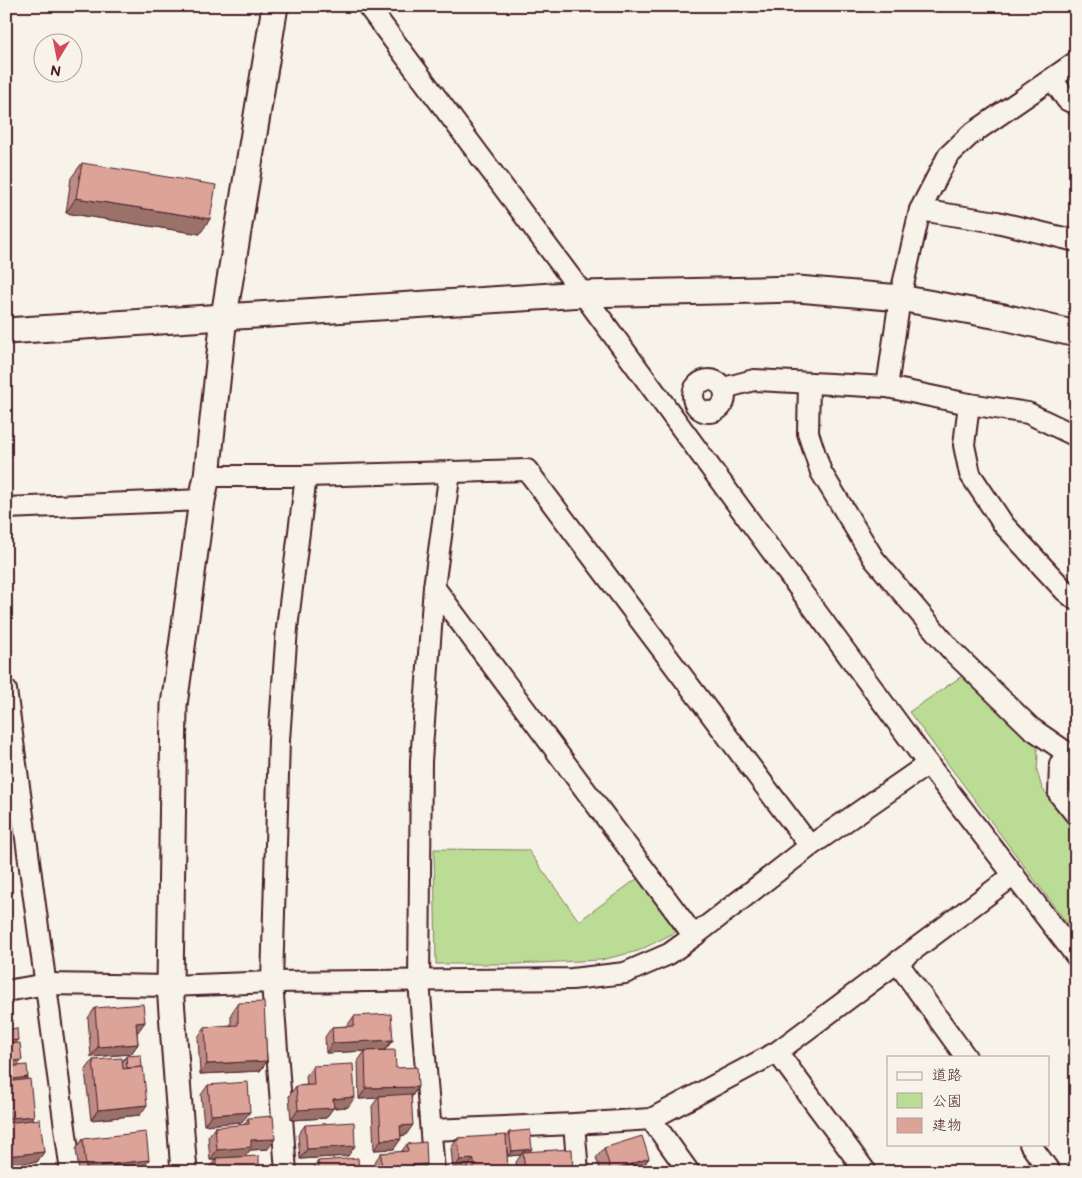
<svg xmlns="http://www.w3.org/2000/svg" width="1082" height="1178" font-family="'Balsamiq Sans','Klee One',sans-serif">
<rect width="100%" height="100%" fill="#f7f3e8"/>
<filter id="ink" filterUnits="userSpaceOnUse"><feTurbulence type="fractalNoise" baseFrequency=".02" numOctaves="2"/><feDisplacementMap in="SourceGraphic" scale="10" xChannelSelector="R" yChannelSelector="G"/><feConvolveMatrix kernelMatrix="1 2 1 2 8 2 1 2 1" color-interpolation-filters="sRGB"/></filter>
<g filter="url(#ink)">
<!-- green -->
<g fill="#bbdc95" stroke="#827e60">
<path d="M962,676L1018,729L1036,743L1038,755L1037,771L1042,788L1076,832V933L1072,930L909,712Z"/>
<path d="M434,849L528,850L579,921L638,878L676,932L638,951L601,960L515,964H436Z"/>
</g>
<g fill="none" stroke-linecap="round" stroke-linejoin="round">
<!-- minor casing -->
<g stroke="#4a1f2b" stroke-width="24">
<g id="minor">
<path d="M368,6L583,294L928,764L1076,956"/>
<path d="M1052,79L1067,100L1076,104"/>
<path d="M920,210L997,222L1076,241"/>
<circle cx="709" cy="396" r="16"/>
<path d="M809,383L808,433L821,472L874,559L952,651L1031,728L1076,759"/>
<path d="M887,387L900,298L920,210L948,156L970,135L1076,62"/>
<path d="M724,388L754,380L887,387L969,404L1028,413L1076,436"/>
<path d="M969,404L964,445L970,474L1004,525L1065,591L1076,600"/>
<path d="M207,476H306L527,470L810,846"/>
<path d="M6,508L202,500"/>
<path d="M434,587L694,936"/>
<path d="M6,690L71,1172"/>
<path d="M1067,753L1060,764L1059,794L1076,815"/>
<path d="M897,962L966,1057"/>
<path d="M6,991L47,984L170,986L272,982L572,979L625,973L669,954L694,936L810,846L928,764"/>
<path d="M777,1052L866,1172"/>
<path d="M651,1119L689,1172"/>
<path d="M574,1124L578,1172"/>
<path d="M431,1130L574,1124L651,1119L777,1052L1014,875"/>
<path d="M1030,1144L1050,1172"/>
<path d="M286,1172L272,982L279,740L287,628L306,476"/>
<path d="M434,1172L419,981L421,761L434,587L450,471"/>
</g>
</g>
<!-- tertiary casing -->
<g stroke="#4a1f2b" stroke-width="29">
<g id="tertiary">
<path d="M6,331L583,294L798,289L900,298L1004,317L1076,334"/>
<path d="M184,1172L170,986L174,705L202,500L207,476L224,316L275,6"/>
</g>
</g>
<!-- minor -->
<use href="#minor" stroke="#f7f3e8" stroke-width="20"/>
<!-- tertiary -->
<use href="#tertiary" stroke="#f7f3e8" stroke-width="25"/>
</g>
<!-- wall -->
<g fill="#bd8c84" stroke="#4a1f2b">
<path d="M82,163L200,234L66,213L71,178Z"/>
<path d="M238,1003L267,1061L260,1071L200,1074L198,1037L205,1027L231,1025V1014Z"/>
<path d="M95,1008L145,1022L137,1032L138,1044L131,1054L91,1057L88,1018Z"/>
<path d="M354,1016L393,1040L385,1050L396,1068L418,1087L412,1096L406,1135L401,1136L394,1149L374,1150L372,1106L378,1098L359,1099L358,1061L365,1051L326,1053L325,1037L332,1027L347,1026Z"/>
<path d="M6,1030L16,1043L18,1066L28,1077L26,1080L34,1116L31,1120L44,1152L37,1162L6,1165Z"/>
<path d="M126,1056L140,1115L91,1120L85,1071L93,1060L123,1061Z"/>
<path d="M313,1066L348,1107L333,1108L326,1118L291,1120L289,1096L296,1086L307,1085L306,1076Z"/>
<path d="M208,1085L242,1122L204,1125L201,1095Z"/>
<path d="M248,1118L268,1149L250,1150L245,1157L259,1170L280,1172H209V1168L215,1160H210L208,1137L215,1127L244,1125Z"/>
<path d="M305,1125L348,1156L300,1159L298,1135Z"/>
<path d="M509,1132L530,1152L573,1172H517L516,1162L521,1155L508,1156L506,1141L508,1172H467L466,1169L453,1170L451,1148L458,1138L506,1137Z"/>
<path d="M83,1139L141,1170L123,1172H79L76,1149Z"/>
<path d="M407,1144L427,1164L421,1172H375L374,1163L381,1153L401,1152Z"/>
<path d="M604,1148L649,1158L642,1168L632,1172H601L596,1158Z"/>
<path d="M318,1161L359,1172H311Z"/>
</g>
<!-- shaded-wall -->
<g fill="#9a726b" stroke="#4a1f2b">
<path d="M76,198L210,219L200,234L66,213Z"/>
<path d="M145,1022L138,1032L129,1033L136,1023Z"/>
<path d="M18,1040L11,1050H6V1041Z"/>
<path d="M393,1040L385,1050L326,1053L333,1043Z"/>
<path d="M138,1044L131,1054L91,1057L98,1047Z"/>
<path d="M22,1060L14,1071H6V1062Z"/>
<path d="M267,1061L260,1071L200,1074L207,1064Z"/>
<path d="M28,1077L21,1087L6,1089V1080Z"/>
<path d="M418,1087L411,1097L379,1096L378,1098L359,1099L366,1088Z"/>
<path d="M355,1097L348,1107L333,1108L326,1118L291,1120L298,1110L333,1099Z"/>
<path d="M147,1105L140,1115L91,1120L98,1110Z"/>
<path d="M250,1112L242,1122L204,1125L211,1115Z"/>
<path d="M34,1116L27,1126L6,1124L10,1118Z"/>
<path d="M413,1125L406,1135L393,1136L400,1126Z"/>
<path d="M275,1139L268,1149L250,1150L244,1157L216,1158L215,1160H210L217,1150L251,1140Z"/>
<path d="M401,1139L394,1149L374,1150L381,1140Z"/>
<path d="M355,1146L348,1156L300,1159L307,1149Z"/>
<path d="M532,1149L528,1154L523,1152L521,1155L508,1156L512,1151Z"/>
<path d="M44,1152L37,1162L6,1165V1156Z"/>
<path d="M649,1158L642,1168L632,1172H610L611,1171Z"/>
<path d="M474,1159L466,1169L453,1170L460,1160Z"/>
<path d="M149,1160L141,1170L123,1172H83L86,1167Z"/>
<path d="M427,1164L421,1172H408L413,1165Z"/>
<path d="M217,1168H228L225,1172H214Z"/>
</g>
<!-- building -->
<g fill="#dca399" stroke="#4a1f2b">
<path d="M82,163L216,185L210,219L76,198Z"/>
<path d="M264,1002L267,1061L207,1064L205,1027L238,1025V1003Z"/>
<path d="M143,1004L145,1022L136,1023L138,1044L98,1047L95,1008Z"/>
<path d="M391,1014L393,1040L333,1043L332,1027L354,1026V1016Z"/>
<path d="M17,1028L18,1040L6,1041V1030Z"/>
<path d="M20,1043L22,1060L6,1062V1044Z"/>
<path d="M395,1050L396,1068L417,1067L418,1087L366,1088L365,1051Z"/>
<path d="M141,1055L142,1067L127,1068L126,1056Z"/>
<path d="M122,1058L123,1069L143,1067L147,1105L98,1110L93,1060Z"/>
<path d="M353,1064L355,1097L333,1099L334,1108L298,1110L296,1086L314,1085L313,1066Z"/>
<path d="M27,1065L28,1077L6,1080V1067Z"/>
<path d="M30,1079L34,1116L10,1118L9,1110L6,1111V1082Z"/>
<path d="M248,1082L250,1112L211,1115L208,1085Z"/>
<path d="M411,1094L413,1125L400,1126L401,1139L381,1140L379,1096Z"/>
<path d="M273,1116L275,1139L251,1140V1147L217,1150L215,1127L249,1124L248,1118Z"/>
<path d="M40,1119L44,1152L6,1156V1123Z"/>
<path d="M354,1122L355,1146L307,1149L305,1125Z"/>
<path d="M530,1130L532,1149L512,1151L509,1132Z"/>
<path d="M146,1132L149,1160L86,1167L83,1139Z"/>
<path d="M506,1135L508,1172H474V1159L460,1160L458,1138Z"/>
<path d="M642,1136L649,1158L611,1171L604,1148Z"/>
<path d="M426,1142L427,1164L413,1165L414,1172H382L381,1153L408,1151L407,1144Z"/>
<path d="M572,1149L573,1172H525L523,1152Z"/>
<path d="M259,1156V1170L280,1169V1172H228V1168H217L216,1158Z"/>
<path d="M358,1158L359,1172H319L318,1161Z"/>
</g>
</g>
<!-- margin -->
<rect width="1082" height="1178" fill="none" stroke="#f7f3e8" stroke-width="25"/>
<rect x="12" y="12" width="1057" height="1153" fill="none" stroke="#4a1f2b" stroke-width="2" filter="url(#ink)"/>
<!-- legend -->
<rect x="887" y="1056" width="162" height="90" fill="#f7f3e8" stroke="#b29e9c"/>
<rect x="897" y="1072" width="25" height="8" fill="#f7f3e8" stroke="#b29e9c"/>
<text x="932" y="1080" font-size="15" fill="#4a1f2b">道路</text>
<rect x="897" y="1093" width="25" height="15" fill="#bbdc95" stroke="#b29e9c"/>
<text x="932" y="1106" font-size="15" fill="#4a1f2b">公園</text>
<rect x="897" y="1118" width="25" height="15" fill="#dca399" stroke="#b29e9c"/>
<text x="932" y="1130" font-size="15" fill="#4a1f2b">建物</text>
<!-- north arrow -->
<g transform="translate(58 58) rotate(190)"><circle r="24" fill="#f7f3e8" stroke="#b29e9c"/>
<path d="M0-4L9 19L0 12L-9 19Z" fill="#d1495b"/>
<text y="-8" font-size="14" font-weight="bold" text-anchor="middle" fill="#4a1f2b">N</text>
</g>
</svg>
